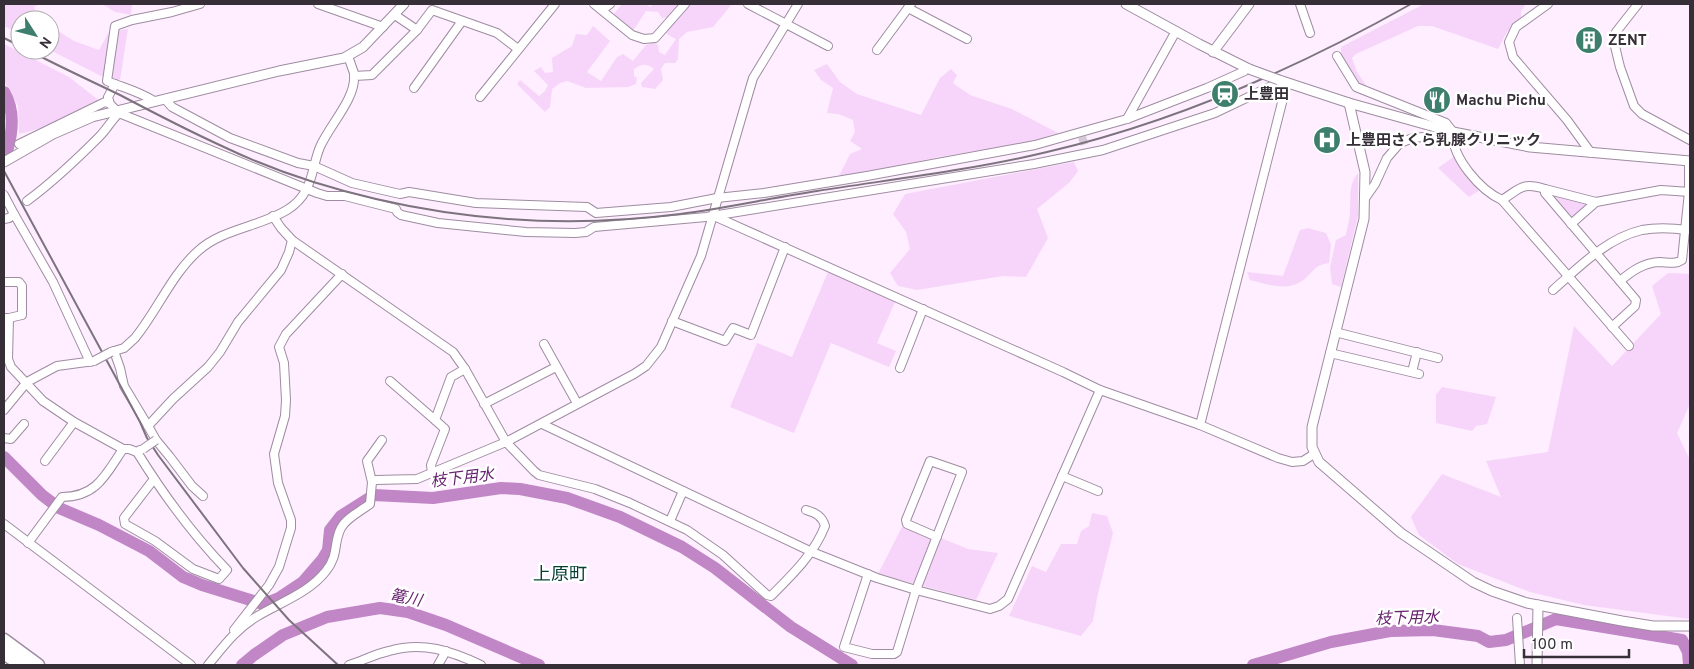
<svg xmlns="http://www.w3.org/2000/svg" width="1694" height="669" font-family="Overpass,'Noto Sans JP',sans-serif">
<rect width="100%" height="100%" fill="#feeeff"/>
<!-- green -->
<g fill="#f7d5fa">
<path d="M4,4H39L34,7L40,20H20V34L4,26Z"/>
<path d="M102,4H132L131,15L115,12Z"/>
<path d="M622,4H646L650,7L653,4H681L671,17L662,18L658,12L646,11L633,31L614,14Z"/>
<path d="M688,4H732L713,27L687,32L679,39L678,59L675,63H665L661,69L663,80L655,89L642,87L641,83L654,69C646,63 642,64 634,69V76L637,78L636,84L628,87L586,88L567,81L560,83L552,89L550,107L545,112L517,84L520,80L539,96L545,91L548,85L534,71L541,67L545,73L553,72L552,58L572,46L576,34L587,35L593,26L610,41L587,72L601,81L617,57L623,54L633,61L646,45L654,42L658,45L659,52L665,55L676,39L668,35L665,31Z"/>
<path d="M1424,4H1526L1521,11V19L1507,32L1498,49L1432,26H1418L1356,54L1352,58L1357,72L1366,85L1362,87L1357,83L1341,57V47Z"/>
<path d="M50,26L74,41L99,50L109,32L128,29L120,80L101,76L50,50Z"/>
<path d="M4,44L69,77L101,102L42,128L19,134L18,106L4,81Z"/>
<path d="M827,64L840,82L857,94L921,115L940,78L951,69L957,75L953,83L970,95L1012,109L1058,133L1030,142L939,157L838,178L850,154L862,149L850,141L855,132L853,120L838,114L827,113L833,88L821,80L814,70Z"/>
<path d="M1455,156L1480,190L1469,197L1438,168Z"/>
<path d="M1074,162L1078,171L1070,182L1037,209L1048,238L1026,277L1003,276L917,290L898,286L890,273L910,249L906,232L893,214L905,194Z"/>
<path d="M1358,173V216L1341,287L1332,284L1330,267L1336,240L1346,235C1347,228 1350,219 1350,212C1351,197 1348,185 1358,173Z"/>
<path d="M1553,195L1590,203L1571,219Z"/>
<path d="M1308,228L1326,233L1331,245L1329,263C1315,266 1317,267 1307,277C1290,293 1270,285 1250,280L1247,272L1283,276L1300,230Z"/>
<path d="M828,272L896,300L877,343L896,351L889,367L831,343L794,433L730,407L757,343L792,357Z"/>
<path d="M1668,273L1690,274V404L1677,433L1690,460V619L1584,605L1530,592L1458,564L1419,535L1411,517L1442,474L1501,497L1486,461L1548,452L1574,326L1612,366L1661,314L1652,286Z"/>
<path d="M1442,387L1496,397L1487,424L1476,426L1472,431L1436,423V395Z"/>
<path d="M1092,513L1107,516L1113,533L1097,598L1093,621L1081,636L1009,616L1032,566L1046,572L1061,544H1077L1081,531L1089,526Z"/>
<path d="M902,527H914L968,549L998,553L976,600L878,574Z"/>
</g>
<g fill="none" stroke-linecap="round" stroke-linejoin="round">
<!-- river -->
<g stroke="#c086c5" stroke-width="12">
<path d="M4,92C15,110 13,131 7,151"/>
<path d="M4,457L42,495L59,508L99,525L149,551L183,577L202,585L263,604L279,598L303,582L322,560L328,550L330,530L341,516L374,495L433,498L501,488L520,489L567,498L620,517L682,547L715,568L791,627L852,665"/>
<path d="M242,665L254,655L283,635L327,617L380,608L408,612L446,625L539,665"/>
<path d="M1253,665L1331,642L1390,631L1433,630L1478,636L1489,642L1506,640L1556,619L1682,640L1688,652L1689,665"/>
</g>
<!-- minor-tunnel -->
<path stroke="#d6c8d7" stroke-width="8" stroke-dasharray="8 4" stroke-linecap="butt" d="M1082,137L1085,146"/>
<!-- minor casing -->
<g stroke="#9e8ca0" stroke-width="10">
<g id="minor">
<path d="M318,4L383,27"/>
<path d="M594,4L632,35L644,39L655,38L685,4"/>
<path d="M748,4L828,46"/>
<path d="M1300,4L1310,33"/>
<path d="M1548,4L1516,27L1509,42L1513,57L1567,120L1591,153"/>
<path d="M1638,4L1616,32L1614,42L1620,67L1634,106L1642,114L1690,140"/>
<path d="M908,8L967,39"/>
<path d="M602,10L610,4"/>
<path d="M395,15L417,30"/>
<path d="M877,50L911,4"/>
<path d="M348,56L355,76"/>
<path d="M1337,56L1356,87L1446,123L1453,132C1451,157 1480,190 1502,200L1629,346"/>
<path d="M115,84L108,97L110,104L119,113L317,193L327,196H345L396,209L397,212L401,215L438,223L526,232L575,233L586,232L594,227L706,217L1034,164L1103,150L1215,113L1282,81"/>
<path d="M414,88L462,21"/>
<path d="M480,97L555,4"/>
<path d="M165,99L172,107L230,138L298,163L314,166L352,183L400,194L409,192L476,203L587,207L596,213L671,207L717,198L764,193L867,176L1035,145L1127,119L1207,88L1249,69"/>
<path d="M154,101C138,91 124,88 107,81L115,26L132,20L172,12L200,4"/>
<path d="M1127,119L1176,31"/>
<path d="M19,144L105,102L109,103"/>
<path d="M1545,189L1596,202"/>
<path d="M4,195L14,214"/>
<path d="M1366,197L1375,184L1387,158L1400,143L1413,138L1446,135L1453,132"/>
<path d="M1502,200C1521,188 1522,182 1545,189V193L1636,300L1635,306L1612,327"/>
<path d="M27,201C53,182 76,160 99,137C107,129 110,122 119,113"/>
<path d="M714,216L1063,372L1100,390L1200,425L1278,458L1292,462L1303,461L1314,454"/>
<path d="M4,219L9,218L14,214L53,282L90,362"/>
<path d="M1571,224L1596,202L1661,190L1690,192"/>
<path d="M292,240L453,352L465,369L506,442L534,471L539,475L595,489L630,503L687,530L723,555L767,595L771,596C792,575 814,554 825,526C822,516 816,513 806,510"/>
<path d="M1620,281C1632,271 1643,263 1659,262C1667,262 1675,265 1682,260L1689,192V161"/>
<path d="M4,282H19L22,286V315L9,318"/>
<path d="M1553,290C1579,267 1607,238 1642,230C1657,227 1673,228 1688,230"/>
<path d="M4,318H9L8,359L11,367L43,401L74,422L123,449H129L137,452L140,450"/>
<path d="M672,321L725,341L733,328L751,335L785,247"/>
<path d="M1335,332L1438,358"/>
<path d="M544,344L577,403"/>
<path d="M114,351L120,368L124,386L148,426"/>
<path d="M111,352L124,348L135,338C157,311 172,274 198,251C222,229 259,227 287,210C295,205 302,198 306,190C313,178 314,161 320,147C329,126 356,98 354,76L372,75L417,30L432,10L497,33L518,49"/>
<path d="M1330,353L1419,374"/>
<path d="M900,368L923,309"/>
<path d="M1412,372L1417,352"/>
<path d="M390,381L435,420"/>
<path d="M484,404L556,367"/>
<path d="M4,410L27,382L57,366L94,361"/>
<path d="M542,424L812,552L877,578L916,590L990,609L999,606L1008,599L1100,390"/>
<path d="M1200,425L1287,83"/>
<path d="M4,438L11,439L24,424"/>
<path d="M137,452C163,494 193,535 227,570L219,579L193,569L155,541L125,524L124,518L154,479"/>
<path d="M45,461L74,422"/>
<path d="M432,473L431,465L445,429L435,420L451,377L465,369"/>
<path d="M1062,476L1098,491"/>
<path d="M372,482L367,461L382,440"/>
<path d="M203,496L192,486L170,457L156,440L148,426L173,399L208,367L220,352L238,322L281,270L289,252L292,240L281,228L273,216"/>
<path d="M670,521L683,491"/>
<path d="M4,524L191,665"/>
<path d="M28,543L62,497C97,497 106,474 123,449"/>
<path d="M868,574L844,647L872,654H894L897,652L916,590L962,472L930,461L906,520L907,524L937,537"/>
<path d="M1517,618L1520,665"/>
<path d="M234,630L269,585L279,567L291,528V520L278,483L274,454L285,416L286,400L284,363L279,347L286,334L342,274"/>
<path d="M208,665C223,647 236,629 256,617C279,603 309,593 326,571C339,555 333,543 341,528C346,518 361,511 370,504L372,482L376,480L417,479L506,442L634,374L646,366L661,347L701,256L753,78L798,4"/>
<path d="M349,665C362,661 375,654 389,651C423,641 451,651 481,665"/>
<path d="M438,665L446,651"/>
</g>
</g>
<!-- tertiary casing -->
<g stroke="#9e8ca0" stroke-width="11">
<g id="tertiary">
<path d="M1126,4L1199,44L1249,69"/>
<path d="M1213,52L1249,4"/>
<path d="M1279,80L1349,103L1453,132L1530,147L1690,161"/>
<path d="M1349,103L1365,172L1364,219L1312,427V447L1319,462L1401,533L1473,582L1492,591L1527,603L1622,621L1653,626H1690"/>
<path d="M4,162L53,134L92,117L279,71L344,58L363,47L404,4"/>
<path d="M1537,665L1538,605"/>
</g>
</g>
<!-- trunk casing -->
<g stroke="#9e8ca0" stroke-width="15">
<g id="trunk">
<path d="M4,640L38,665"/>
<path d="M4,653L21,665"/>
</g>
</g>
<!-- minor -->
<use href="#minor" stroke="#fff" stroke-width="8"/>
<!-- tertiary -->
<use href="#tertiary" stroke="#fff" stroke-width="9"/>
<!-- trunk -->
<use href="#trunk" stroke="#fff" stroke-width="12"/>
<!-- rail -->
<g stroke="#7d737e" stroke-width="2">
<path d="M4,38L20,46"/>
<path d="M28,50C58,66 89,80 120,95C154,113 189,131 224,147C272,170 324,187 376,199C475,222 579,227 680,214C726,208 771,198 817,191C894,179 972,170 1047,152C1176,122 1296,69 1411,4"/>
<path d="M4,171L140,422L147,438L158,455L243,568L289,620L338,665"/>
</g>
<!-- minor-bridge casing -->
<g stroke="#9e8ca0" stroke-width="10" stroke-linecap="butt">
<g id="minor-bridge">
<path d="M94,361L111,352"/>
<path d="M143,449L156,440"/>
</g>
</g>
<!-- tertiary-bridge casing -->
<g stroke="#9e8ca0" stroke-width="11" stroke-linecap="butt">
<path id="tertiary-bridge" d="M1249,69L1279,80"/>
</g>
<!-- minor-bridge -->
<use href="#minor-bridge" stroke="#fff" stroke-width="8"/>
<!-- tertiary-bridge -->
<use href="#tertiary-bridge" stroke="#fff" stroke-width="9"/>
</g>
<!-- icons -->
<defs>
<g id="building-disc" transform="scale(1.4375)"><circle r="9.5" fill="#3d7e6c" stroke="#fff"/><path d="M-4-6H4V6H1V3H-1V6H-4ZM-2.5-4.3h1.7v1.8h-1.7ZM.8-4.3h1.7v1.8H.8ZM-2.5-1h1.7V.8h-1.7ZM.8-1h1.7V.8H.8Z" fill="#fff"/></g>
<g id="station-disc" transform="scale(1.4375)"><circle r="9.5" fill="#3d7e6c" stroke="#fff"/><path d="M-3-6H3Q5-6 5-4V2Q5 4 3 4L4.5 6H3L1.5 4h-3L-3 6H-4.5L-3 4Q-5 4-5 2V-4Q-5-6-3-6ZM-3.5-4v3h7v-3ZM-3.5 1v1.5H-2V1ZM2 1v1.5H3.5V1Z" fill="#fff"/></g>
<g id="restaurant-disc" transform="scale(1.4375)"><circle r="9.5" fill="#3d7e6c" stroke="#fff"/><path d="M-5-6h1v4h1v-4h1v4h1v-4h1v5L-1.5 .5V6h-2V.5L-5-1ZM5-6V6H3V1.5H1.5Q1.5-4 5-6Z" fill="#fff"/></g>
<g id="hospital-disc" transform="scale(1.4375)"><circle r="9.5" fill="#3d7e6c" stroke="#fff"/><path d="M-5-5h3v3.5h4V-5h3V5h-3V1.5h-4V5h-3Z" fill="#fff"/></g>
</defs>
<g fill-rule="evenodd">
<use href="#building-disc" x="1589" y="40"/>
<use href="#station-disc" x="1225" y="94"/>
<use href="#restaurant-disc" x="1437" y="100"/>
<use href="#hospital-disc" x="1327" y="140"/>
</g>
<g text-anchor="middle" stroke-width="5" stroke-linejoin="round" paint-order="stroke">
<!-- poi labels -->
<g font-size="15" font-weight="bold" fill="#362f37" stroke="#fff" text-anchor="start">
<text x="1608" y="45">ZENT</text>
<text x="1244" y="99">上豊田</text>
<text x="1456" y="105">Machu Pichu</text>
<text x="1346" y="145">上豊田さくら乳腺クリニック</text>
</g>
<!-- water labels -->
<g font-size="16" font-style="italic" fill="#692471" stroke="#fff">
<text transform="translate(462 477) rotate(-7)" y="6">枝下用水</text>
<text transform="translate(406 597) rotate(12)" y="6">篭川</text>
<text transform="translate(1407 617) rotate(-2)" y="6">枝下用水</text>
</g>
<!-- quarter labels -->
<g font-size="18" fill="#053f33" stroke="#fff">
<text x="560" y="580">上原町</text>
</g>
</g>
<!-- border -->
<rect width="1694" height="669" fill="none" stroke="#362f37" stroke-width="10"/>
<!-- north arrow -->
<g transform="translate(35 35) rotate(126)"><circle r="24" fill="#ffffff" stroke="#afacaf"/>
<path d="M0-4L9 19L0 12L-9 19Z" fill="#3d7e6c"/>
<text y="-8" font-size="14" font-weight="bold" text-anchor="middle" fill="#362f37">N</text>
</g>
<!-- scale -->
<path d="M1524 649v8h105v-8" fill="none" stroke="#362f37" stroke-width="2.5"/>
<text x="1532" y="649" font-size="15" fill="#362f37" stroke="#ffffff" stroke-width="4" paint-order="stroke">100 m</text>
</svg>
